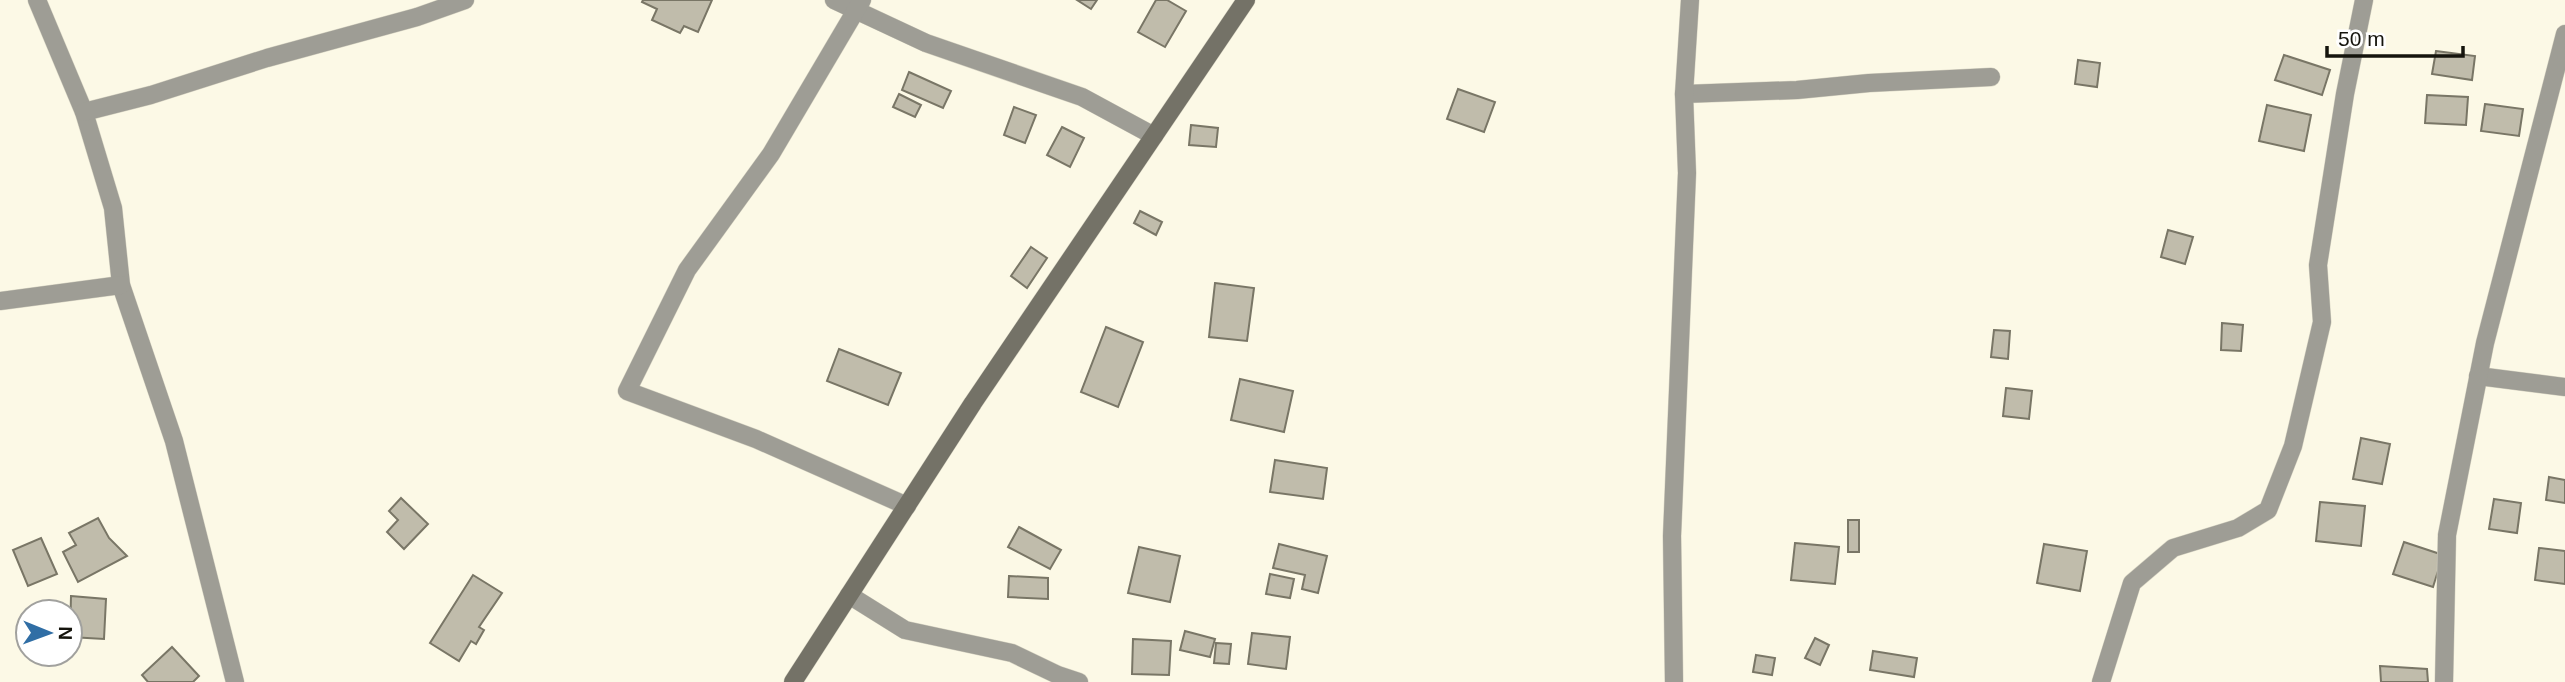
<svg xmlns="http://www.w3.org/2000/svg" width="2565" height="682" font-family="Helvetica,sans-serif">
<rect width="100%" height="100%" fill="#fcf9e6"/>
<!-- building -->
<g fill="#c0bcab" stroke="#797666" stroke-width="2">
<path d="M643,0H712L698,32L684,26L680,33L652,20L657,9L642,2Z"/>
<path d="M1077,0H1097L1091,9Z"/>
<path d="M1156,0H1167L1186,11L1165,47L1138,32Z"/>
<path d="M2436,51L2475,56L2472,80L2432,74Z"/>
<path d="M2284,55L2330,70L2322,95L2275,80Z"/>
<path d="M2078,60L2100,63L2097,87L2075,84Z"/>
<path d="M909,72L951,91L943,108L902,90Z"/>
<path d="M1458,89L1495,102L1484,132L1447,119Z"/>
<path d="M899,94L921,105L915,117L893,107Z"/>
<path d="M2427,95L2468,97L2466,125L2425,123Z"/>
<path d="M2485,104L2523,109L2519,136L2481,131Z"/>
<path d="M2267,105L2311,115L2304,151L2259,141Z"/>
<path d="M1014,107L1036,115L1025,143L1004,135Z"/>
<path d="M1191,125L1218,128L1216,147L1189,145Z"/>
<path d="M1062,127L1084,138L1070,167L1047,155Z"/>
<path d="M1140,211L1162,222L1156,235L1134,223Z"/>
<path d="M2168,230L2193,237L2185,264L2161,257Z"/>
<path d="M1031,247L1047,258L1027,288L1011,276Z"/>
<path d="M1215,283L1254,288L1247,341L1209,337Z"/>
<path d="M2222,323L2243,325L2241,351L2221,350Z"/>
<path d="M1106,327L1143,342L1118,407L1081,392Z"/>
<path d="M1994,330L2010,331L2008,359L1991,357Z"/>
<path d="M839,349L901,373L888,405L827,381Z"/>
<path d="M1240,379L1293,391L1284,432L1231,420Z"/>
<path d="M2006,388L2032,391L2029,419L2003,416Z"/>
<path d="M2361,438L2390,444L2382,484L2353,479Z"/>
<path d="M1275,460L1327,468L1323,499L1270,492Z"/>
<path d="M2549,477L2565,480V503L2546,500Z"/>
<path d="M401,498L428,524L404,549L387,532L398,520L389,511Z"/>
<path d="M2494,499L2521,503L2517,533L2489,529Z"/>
<path d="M2320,502L2365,506L2361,546L2316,541Z"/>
<path d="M98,518L109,538L127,556L78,582L63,552L76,545L69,533Z"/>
<rect x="1848" y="520" width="11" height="32"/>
<path d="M1019,527L1061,550L1050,569L1008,547Z"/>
<path d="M41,538L57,574L28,586L13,550Z"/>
<path d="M2404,542L2443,555L2433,587L2393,574Z"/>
<path d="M1795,543L1839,547L1835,584L1791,580Z"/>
<path d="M1279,544L1327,556L1318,593L1302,589L1305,575L1273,568Z"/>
<path d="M2044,544L2087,551L2080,591L2037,583Z"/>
<path d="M1139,547L1180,556L1170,602L1128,593Z"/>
<path d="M2539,548L2565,551V584L2535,580Z"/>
<path d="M1270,574L1294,579L1290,598L1266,594Z"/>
<path d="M473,575L502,593L479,627L484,630L476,644L471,641L459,661L430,643Z"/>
<path d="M1009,576L1048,578V599L1008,597Z"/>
<path d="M71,596L106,599L104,639L70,637Z"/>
<path d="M1185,631L1215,639L1210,657L1180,650Z"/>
<path d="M1252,633L1290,637L1286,669L1248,664Z"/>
<path d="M1815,638L1829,645L1820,665L1805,658Z"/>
<path d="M1133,639L1171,641L1169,675L1132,674Z"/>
<path d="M1216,643L1231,644L1229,664L1214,663Z"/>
<path d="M172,647L199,676L193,682H148L142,675Z"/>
<path d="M1873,651L1917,658L1914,677L1870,670Z"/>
<path d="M1756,655L1775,658L1772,675L1753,672Z"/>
<path d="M2380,666L2427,669L2428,682H2381Z"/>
</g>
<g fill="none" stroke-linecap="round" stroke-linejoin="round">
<!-- street casing -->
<g stroke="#d7d4c3" stroke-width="19">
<g id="street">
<path d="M37,0L84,112L113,208L121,285L174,441L235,682"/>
<path d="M834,0L926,43L1082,97L1154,136"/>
<path d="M862,0L771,154L687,270L627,391L756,439L907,506"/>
<path d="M1684,94L1797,90L1869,83L1991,77"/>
<path d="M84,112L151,95L267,58L417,17L465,0"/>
<path d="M0,301L121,285"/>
<path d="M2478,376L2565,387"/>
<path d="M849,595L905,630L1012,653L1058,675L1079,682"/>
<path d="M1674,682L1672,536L1687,173L1684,94L1690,0"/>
<path d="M2101,682L2132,583L2173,548L2238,528L2268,510L2293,446L2322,322L2318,265L2345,94L2364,0"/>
<path d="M2444,682L2447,535L2485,343L2565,34"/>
</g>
</g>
<!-- secondary casing -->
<g stroke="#d7d4c3" stroke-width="19">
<path id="secondary" d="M793,682L973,403L1246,0"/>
</g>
<!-- street -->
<use href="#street" stroke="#9e9d95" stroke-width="18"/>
<!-- secondary -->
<use href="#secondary" stroke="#747267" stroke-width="18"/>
</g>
<!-- north arrow -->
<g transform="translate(49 633) rotate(91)"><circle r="33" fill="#ffffff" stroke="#a1a19e" stroke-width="2"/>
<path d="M0-5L12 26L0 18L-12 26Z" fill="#306ea5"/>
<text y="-10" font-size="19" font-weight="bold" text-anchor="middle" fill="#15140d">N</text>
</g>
<!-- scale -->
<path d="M2327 46v10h136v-10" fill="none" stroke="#15140d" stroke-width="3.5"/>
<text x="2338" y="46" font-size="21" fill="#15140d" stroke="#ffffff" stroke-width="5" paint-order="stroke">50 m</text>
</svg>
